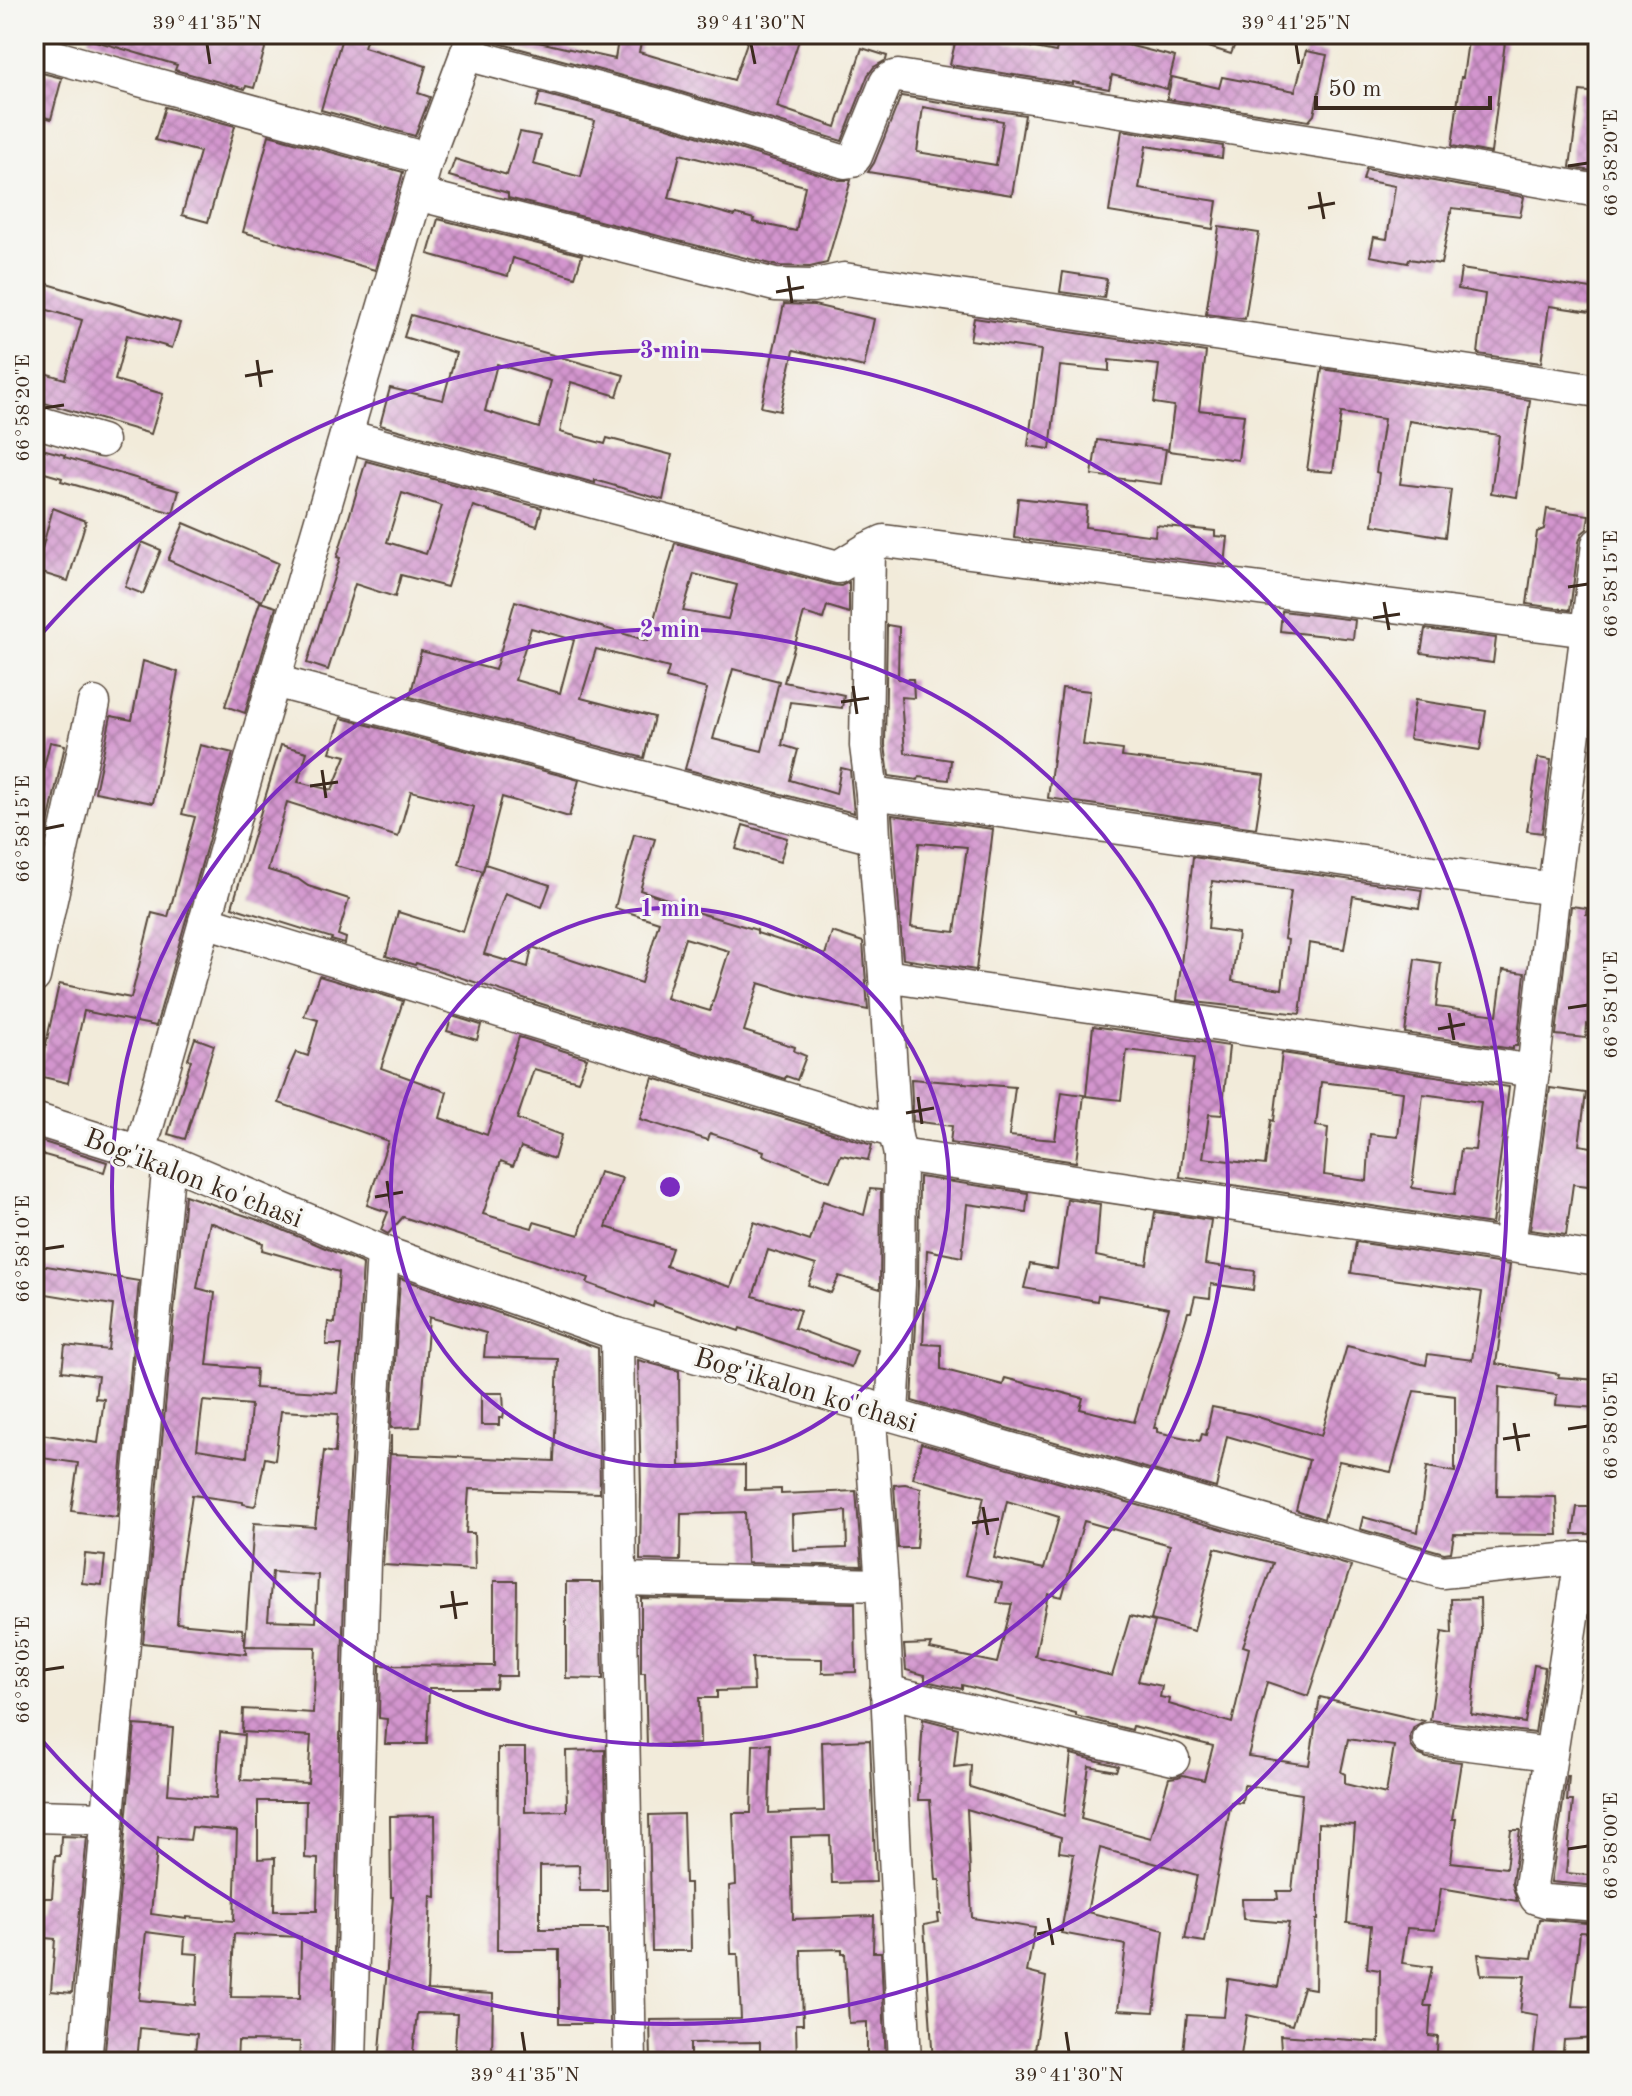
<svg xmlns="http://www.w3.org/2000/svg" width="1632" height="2096" font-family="'Old Standard TT',serif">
<defs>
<pattern id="building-cross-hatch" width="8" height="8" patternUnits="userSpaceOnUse" patternTransform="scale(2)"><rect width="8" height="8" fill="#d395ce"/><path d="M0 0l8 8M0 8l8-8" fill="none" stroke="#ac7aa7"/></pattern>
</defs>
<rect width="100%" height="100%" fill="#f6f6f2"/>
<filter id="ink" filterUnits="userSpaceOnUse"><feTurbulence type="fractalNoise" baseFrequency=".0125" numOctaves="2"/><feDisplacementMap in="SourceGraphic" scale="16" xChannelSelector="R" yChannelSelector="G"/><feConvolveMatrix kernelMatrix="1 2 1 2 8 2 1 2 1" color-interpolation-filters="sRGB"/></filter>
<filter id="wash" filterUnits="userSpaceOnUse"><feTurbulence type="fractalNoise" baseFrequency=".006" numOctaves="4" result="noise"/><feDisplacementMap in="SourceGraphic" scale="32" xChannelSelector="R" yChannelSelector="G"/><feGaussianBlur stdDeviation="1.8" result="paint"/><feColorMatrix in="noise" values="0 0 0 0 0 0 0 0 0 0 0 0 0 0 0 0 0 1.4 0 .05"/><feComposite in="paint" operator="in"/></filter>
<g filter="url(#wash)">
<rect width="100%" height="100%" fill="#f2ebda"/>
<g id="blocks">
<!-- building -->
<g fill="url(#building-cross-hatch)" fill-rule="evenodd">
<path d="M90,34H162L196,44L199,34H269L254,88L246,86L245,89L175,70L177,65L89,39Z"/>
<path d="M343,34H368L364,47L426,66L418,93L430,97L415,136L321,110Z"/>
<path d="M492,34H526L525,39L615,59L619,34H643L639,52L734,80L750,34H801L777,107L836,127L862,48L887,56L886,60L874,67L868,75L842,141L671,89L491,41Z"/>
<path d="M957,34H1000L999,41L1056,52L1060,34H1091L1122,39L1120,43L1175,57L1167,89L1112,75L1109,89L1073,82V84L950,65Z"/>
<path d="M1181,34H1239L1231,54L1180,38Z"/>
<path d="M1469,34H1506L1491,153L1452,146L1461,77H1463Z"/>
<path d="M1306,51L1327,55L1314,115L1309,121L1167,99L1172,77L1219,88L1222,77L1295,91Z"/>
<path d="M34,71L62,78L51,119L34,114Z"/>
<path d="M1580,91L1598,93V172L1570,167Z"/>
<path d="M540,93L661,125L839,180H851L827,263L810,267L778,266L508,198V193L449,176L455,159L507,175L520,132L540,136L533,164L581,177L595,121L536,107ZM680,154L805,186L796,231L753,222L754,219L736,214L735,216L669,198Z"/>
<path d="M901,96L1025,115L1012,195L868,172L874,163ZM923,107L1003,121L996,165L917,152Z"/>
<path d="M165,107L235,126L208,222L182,215L200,152L155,140Z"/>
<path d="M1122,130L1223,146L1222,158L1146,146L1139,189L1217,201L1213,229L1109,212Z"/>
<path d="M269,135L403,172L375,270L243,232Z"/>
<path d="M1366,169L1524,197L1520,216L1452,208L1441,264L1409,259L1408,263L1370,256L1374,237L1387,239L1395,186L1363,180Z"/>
<path d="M438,219L582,255L575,277L513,258L508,276L428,254Z"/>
<path d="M1219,227L1259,233L1245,319L1206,314Z"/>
<path d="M1461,269L1598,290V313L1549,306L1541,363L1478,354L1485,294L1458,289Z"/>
<path d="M1063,272L1107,279L1104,298L1060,292Z"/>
<path d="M41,282L180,323L172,348L127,335L115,380L163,394L151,434L34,400V370L65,379L82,320L34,306Z"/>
<path d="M784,304L814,305L874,319L864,367L794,350L780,411L761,407Z"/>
<path d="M411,315L624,375L617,396L571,382L560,432L605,444L607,438L672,455L663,500L595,480V483L380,425L390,388L443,400L456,353L404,337ZM497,364L551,381L539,428L485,411Z"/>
<path d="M974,318L1206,352L1199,410L1244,415L1238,460L1168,451L1174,406L1154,403L1159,365L1109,360V371L1060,366L1050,449L1028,446L1041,350L970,340Z"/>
<path d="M1322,369L1530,400L1517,497L1491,493L1499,435L1409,421L1400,484L1451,490L1445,537L1373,525L1379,473L1376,472L1384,419L1341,413L1333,472L1307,470Z"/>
<path d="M1097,440L1166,449L1161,484L1092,475Z"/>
<path d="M34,447L65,455L64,457L179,491L173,513L61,481L62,478L34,470Z"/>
<path d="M366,461L542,508L537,526L473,506L447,587L401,575L395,597L355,584L328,670L307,663L340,558L337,557ZM402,493L442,506L426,554L387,542Z"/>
<path d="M1018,498L1087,506L1085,527L1155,536L1156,525L1215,531V536L1228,537L1225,565L1014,538Z"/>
<path d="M53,508L86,521L68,581L36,571Z"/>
<path d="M1547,509L1589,515L1587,529L1582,533L1579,542L1570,610L1527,604L1537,532L1544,529Z"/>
<path d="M184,523L278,563L262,601L168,560Z"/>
<path d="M142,542L161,550L143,594L125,587Z"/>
<path d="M675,543L833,585L841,586L849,582V613L827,606L823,619L804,613L784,682L844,695L842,708L790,702L782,745L798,750L790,780L836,794L841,768L850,770L854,813L685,769L707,689L666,678L669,668L596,649L581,698L654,717L644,758L410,697L421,651L495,670L515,601L648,641ZM694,574L737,585L728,619L683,611ZM531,628L574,640L560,693L515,680ZM733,669L779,681L762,751L713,739Z"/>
<path d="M260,602L276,607L245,713L225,706Z"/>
<path d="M1282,611L1355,620L1353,639L1280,631Z"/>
<path d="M887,625L899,627L898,679H913L914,698L901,697L905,753L951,760L949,780L919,777L918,780L889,776L885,745Z"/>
<path d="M1425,629L1496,638L1493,663L1421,653Z"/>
<path d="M143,661L178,672L153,803L95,792L111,716L132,720Z"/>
<path d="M1062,688L1090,691L1083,745L1123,750L1122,757L1264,775L1256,828L1048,798Z"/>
<path d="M1415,700L1486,711L1480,750L1409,739Z"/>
<path d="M341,718L579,780L569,817L502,797L483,871L459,864L474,807L411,791L398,837L287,802L268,870L298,879L308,886L349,899L338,935L346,938L345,944L331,940L332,938L232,907L281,745L307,752L298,782L332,790L346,756L330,752Z"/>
<path d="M50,742L65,745L37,874H34V808Z"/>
<path d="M200,745L233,753L156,1026L84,1011L68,1083L39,1076L59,984L131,998L152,913L168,917L195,817L182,814Z"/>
<path d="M1538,758L1551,760L1542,833L1527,831Z"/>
<path d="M892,815L993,829L976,970L903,959ZM919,843L967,847L955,932L911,927Z"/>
<path d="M743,825L787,838L780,862L736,849Z"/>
<path d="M634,834L655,839L640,890L673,901L672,905L757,930V933L825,955L832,932L863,942L868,1010L810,998L759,983L744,1031L795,1047L794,1051L806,1056L797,1080L786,1076L785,1079L542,1004L416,963L415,965L386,956L398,912L463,932L485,864L550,885L542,907L505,893L484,954L528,967L532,947L641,983L659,922L615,908ZM685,938L729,951L710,1011L666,998Z"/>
<path d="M1193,857L1422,890L1419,908L1353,896L1344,949L1309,943L1300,1014L1177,1000ZM1212,881L1291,891L1284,939L1288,940L1282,989L1232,981L1238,933L1208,929Z"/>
<path d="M1571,906L1587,908L1586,914L1598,915V1025L1587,1024L1586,1038L1556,1035Z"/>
<path d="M1415,959L1441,963L1436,1007L1497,1015L1503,970L1525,973L1517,1046H1513V1049L1405,1033Z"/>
<path d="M319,976L403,1001L381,1068L447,1092L440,1118L487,1135L519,1037L587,1058L578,1081L534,1069L517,1119L561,1135L554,1159L521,1147L513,1166L501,1161L483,1214L532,1228L534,1222L579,1235L599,1172L622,1178L606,1227L672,1248L666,1266L731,1287L754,1222L810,1241L823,1201L864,1215L870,1189L881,1190L880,1289L839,1276L831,1293L808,1285L816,1265L768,1250L753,1296L800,1310L794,1328L857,1351L851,1367L740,1328L739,1331L654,1302L653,1307L587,1283L589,1278L403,1217L388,1234L381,1230L388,1212L367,1205L388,1141L279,1103L290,1071L288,1070L296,1052L308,1056L318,1020L304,1016Z"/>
<path d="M452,1016L481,1025L477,1040L447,1031Z"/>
<path d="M1093,1026L1229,1046L1222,1115L1209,1114L1203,1158L1265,1165L1271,1120L1274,1121L1282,1053L1509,1087L1492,1224L1180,1177L1194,1058L1127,1050L1121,1100L1086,1096ZM1321,1082L1403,1092L1398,1137L1370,1134L1367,1181L1324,1175L1328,1128L1316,1126ZM1423,1094L1481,1102L1475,1150L1461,1149L1455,1194L1412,1188Z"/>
<path d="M195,1038L214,1045L185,1139L168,1134L191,1060L188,1059Z"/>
<path d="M653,1078L872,1145L868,1160L841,1155L830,1181L763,1155L764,1151L710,1133L708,1140L640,1119Z"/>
<path d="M911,1079L1015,1087L1009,1136L1055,1140L1062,1092L1084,1095L1076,1162L950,1143L952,1126L913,1121Z"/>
<path d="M1550,1088L1586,1093L1579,1145L1598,1148L1596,1187L1573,1184L1566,1235L1530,1230Z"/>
<path d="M34,1139L107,1162L104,1172L34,1152Z"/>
<path d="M919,1177L1028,1193L1026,1212L967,1204L962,1257L927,1250L923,1344L941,1345V1369L1003,1385L1005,1378L1083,1398L1080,1409L1134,1422L1169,1308L1098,1295L1097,1301L1024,1288L1030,1264L1057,1269L1067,1199L1100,1204L1096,1256L1115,1260L1147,1264L1155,1212L1211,1220L1205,1264L1255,1271L1253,1290L1211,1284L1210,1298L1195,1296L1191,1312H1188L1154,1428H1157V1432L1200,1441L1202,1434L1206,1435L1212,1407L1248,1414L1321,1436L1347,1346L1426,1365L1428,1354L1472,1360L1482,1292L1351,1273L1356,1242L1510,1265L1496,1364L1559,1374L1558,1377L1598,1380V1408L1556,1405L1557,1395L1499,1387L1497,1496L1556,1497L1558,1535L1454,1534L1451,1552L1444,1553L1360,1529L1363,1517L1418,1532L1427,1467L1455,1472V1396L1414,1391L1391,1472L1339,1461L1324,1519L1296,1510L1309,1460L1227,1436L1216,1488L912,1401L918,1286Z"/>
<path d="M185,1195L264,1222L363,1264L345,1560L331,2062H299L300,2042L238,2041L237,2062H194L197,2034L140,2028L137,2062H104L135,1725L173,1728L168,1794L216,1798L220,1732L244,1735L241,1780L308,1783L311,1736L242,1732L243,1709L313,1713L316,1647L245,1646L247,1654L143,1643ZM210,1222L263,1243L262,1250L339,1272L335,1323L328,1322L326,1345H342L337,1393L255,1388L256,1369L207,1365L215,1293L197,1288ZM203,1401L251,1405L247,1457L197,1449ZM281,1411L338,1414L335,1453L324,1451L315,1527L254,1523L245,1645L242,1629L177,1623L181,1569L192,1495L243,1502V1504L254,1506L256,1504L265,1458L275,1460ZM272,1572L318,1575L316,1622L268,1620ZM258,1801H306L305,1858L318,1859L317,1911H274L275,1858L258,1859ZM192,1827L237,1831L234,1921L187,1917V1919L151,1914L158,1837L190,1840ZM146,1932L185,1937L184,1953L198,1954L195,2005L139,2000ZM234,1934L301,1937L300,1998L231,1997Z"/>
<path d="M34,1264L139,1281L117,1517L71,1511L78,1463L34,1457V1433L98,1443L104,1399L95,1398L98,1376L62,1371L65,1345L108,1350L113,1305L34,1292Z"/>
<path d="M400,1278L598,1348L600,1493L469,1489L466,1533H474L475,1570L383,1565L391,1435V1454L554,1461L558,1359L484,1357L486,1333L429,1317L420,1427L391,1428Z"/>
<path d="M638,1360L679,1371L680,1466L745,1465V1490L781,1489V1494L856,1491L862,1566L747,1563L745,1512L681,1514L680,1561L640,1560L641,1491ZM846,1511L847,1548L793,1550L792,1515Z"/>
<path d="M481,1393H503L504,1412L503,1418H499V1425H481Z"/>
<path d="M921,1443L1351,1566L1308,1696L1267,1682L1248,1756L1309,1765L1320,1697L1424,1721L1414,1727L1410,1736L1411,1746L1417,1754L1427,1758L1461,1762L1452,1819H1456L1451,1862L1506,1868L1511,1830H1520L1512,1883L1517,1901L1441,1888L1435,1930L1407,1928L1402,1963L1432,1967L1424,2006H1431L1429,2036L1438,2037L1436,2062L1305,2060V2062H1282L1280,2035L1379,2042L1380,1970L1367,1968L1371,1926L1347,1923L1355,1825L1318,1823V1920H1316L1315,1989L1303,1987L1292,2025L1247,2015L1240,2062H1182L1187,2015L1224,2017L1228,1979L1278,1987L1289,1923L1243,1919L1242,1899H1278L1277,1891H1292L1302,1794L1244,1785L1242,1803L1231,1802L1205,1942L1185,1939L1197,1875L1100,1848L1087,1912L1164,1930L1154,2012L1118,2010L1126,1945L1061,1933L1074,1854L1059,1852L1061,1837L967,1809L972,1918L1035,1928L1027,1972L1046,1977L1034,2057L1012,2053L1013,2062H933L924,1925L939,1922L938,1914H941L940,1880H936L930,1800H918L923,1719L958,1728L954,1767L971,1765L970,1787L1064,1816L1071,1754L1118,1766L1116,1771L1089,1766L1081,1819L1151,1838L1169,1778L1178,1777L1183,1775L1204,1780L1213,1746L1133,1726L1132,1730L1076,1716V1713L962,1685V1689L925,1681V1675L906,1670L904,1645L932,1644L930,1649L997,1663L1012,1604L997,1603L1002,1583L965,1575L984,1497L913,1478ZM1007,1501L1059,1517L1044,1569L994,1558ZM1084,1521L1170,1545L1151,1620L1194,1631L1215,1548L1273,1563L1243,1646L1249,1648L1232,1723L1169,1704L1170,1699L1160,1697L1162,1686L1138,1681L1155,1622L1130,1616L1112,1676L1035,1656L1048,1594L1062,1597ZM1348,1739L1394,1746L1386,1794L1345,1784V1774L1341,1772Z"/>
<path d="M905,1484L921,1488L916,1548H898L894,1485Z"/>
<path d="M1577,1507H1598V1534H1573Z"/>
<path d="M85,1554L105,1556L102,1585L82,1583Z"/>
<path d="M494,1581H517L516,1676H497L496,1688H429L427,1744H385L387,1719L379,1718L380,1665L494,1666Z"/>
<path d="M566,1582H601L603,1679L566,1678Z"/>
<path d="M641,1598L855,1603L856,1672L822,1673V1659L752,1658L754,1690L717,1691V1698H699L700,1744L647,1745L645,1673H641Z"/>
<path d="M1480,1598L1481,1630L1471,1714L1525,1723L1534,1665L1545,1667L1535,1733L1430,1720L1442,1632L1452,1634L1451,1599Z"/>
<path d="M870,1740L876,1882L832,1883L830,1836L791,1837L793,1919L874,1916L873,1952H881L886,2062H867V2022L849,2023L845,1953H842V1949L801,1950L803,2024H796L797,2062H760V2042L690,2043V2062H651L650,2020L741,2019L738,1954H731L729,1886L736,1885L733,1813H751L753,1745L771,1744L769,1813L824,1811L822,1742Z"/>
<path d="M498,1748H525V1812L567,1811L566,1751L605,1750L607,1891H580L579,1865L540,1866V1929H608L610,2024H559V1950H497Z"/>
<path d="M1567,1776H1569L1567,1801H1573L1566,1873L1598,1876V1886L1551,1882Z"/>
<path d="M683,1814L685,1883H690L691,1951H652L649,1815Z"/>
<path d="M435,1815L436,1897L431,1896L427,1990L493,1994L492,2062H454L457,2014L417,2013L412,2062H379L393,1897H391L390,1816Z"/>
<path d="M61,1836L87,1837L72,1993L51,1991L55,1939L34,1937V1915H40L41,1898H52L55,1856H60Z"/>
<path d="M1539,1919L1598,1924V1933L1580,1932L1572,2006L1598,2007V2038L1564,2040L1562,2062H1533L1538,2015L1520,2012L1525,1976L1481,1975L1478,1954L1532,1958Z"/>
</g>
</g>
</g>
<g filter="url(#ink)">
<use href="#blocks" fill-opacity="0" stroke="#56473a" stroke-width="2"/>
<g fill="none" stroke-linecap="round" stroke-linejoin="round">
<!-- minor casing -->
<g stroke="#56473a" stroke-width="35">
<g id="minor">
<path d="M34,51L427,159"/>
<path d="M466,54L666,107L845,162L852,161L856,156L886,82L891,78L898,76L1351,147L1598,191"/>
<path d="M417,194L775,285L812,286L844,279L1598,391"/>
<path d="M34,421L102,441"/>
<path d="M346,436L838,567L869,548L884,541L1588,631"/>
<path d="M869,548L866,746L872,793L874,838L885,976L895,1132L900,1155L899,1285L892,1415"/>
<path d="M274,681L874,838"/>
<path d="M872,793L1554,889"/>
<path d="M205,921L895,1132"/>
<path d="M885,976L1533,1071"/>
<path d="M34,977L94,703"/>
<path d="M34,1119L169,1161L383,1252L617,1334L869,1406L892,1415L1442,1572L1581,1558H1598"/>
<path d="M140,1152L257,738L427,159L473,36"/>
<path d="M900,1155L1598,1259"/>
<path d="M1509,1245L1533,1071L1554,889L1598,544"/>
<path d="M617,1334L620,1579L630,2062"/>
<path d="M869,1406L882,1585L905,2062"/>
<path d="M1581,1558L1531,1886L1536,1898L1546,1901L1598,1905"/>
<path d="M620,1579L882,1585"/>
<path d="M886,1691L1173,1759"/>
<path d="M1429,1739L1550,1754"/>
<path d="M34,1816L106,1818"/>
<path d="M85,2062L169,1161"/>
<path d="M350,2062L364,1561L383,1252"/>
</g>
</g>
<!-- minor -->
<use href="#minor" stroke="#fff" stroke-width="32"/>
</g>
</g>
<!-- ticks -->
<path fill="none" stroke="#3b2a1e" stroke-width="3" d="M207,44L210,64M751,44L755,64M1296,44L1299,64M1568,166L1588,163M1319,192L1324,219M1308,208L1335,203M788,276L792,303M776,292L804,287M257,360L261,387M245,376L273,371M44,408L64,405M1568,587L1588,584M1384,602L1389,630M1373,618L1400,614M853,686L857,714M841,702L869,698M322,770L326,798M310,786L338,782M44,829L64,825M1568,1008L1588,1005M1449,1013L1454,1040M1438,1029L1465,1024M918,1097L922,1124M906,1113L934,1108M387,1181L391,1208M375,1197L403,1192M44,1249L64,1246M1514,1423L1519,1451M1568,1429L1588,1426M1503,1439L1530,1435M983,1507L988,1535M972,1523L999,1519M452,1591L456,1619M440,1607L468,1603M44,1670L64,1667M1568,1849L1588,1846M1048,1918L1053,1945M1037,1934L1064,1929M522,2032L525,2052M1066,2032L1069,2052"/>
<!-- distance rings -->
<g fill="none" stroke="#7b2cbf" stroke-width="4">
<circle cx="670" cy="1187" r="279"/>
<circle cx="670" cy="1187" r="558"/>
<path d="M38 638A837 837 0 1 1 38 1736"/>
</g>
<g text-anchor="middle" stroke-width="6" stroke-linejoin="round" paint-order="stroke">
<!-- street labels -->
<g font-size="28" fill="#3b2a1e" stroke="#f6f6f2">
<text transform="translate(194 1177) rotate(21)" y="10">Bog'ikalon ko'chasi</text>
<text transform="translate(806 1389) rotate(17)" y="10">Bog'ikalon ko'chasi</text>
</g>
</g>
<circle cx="670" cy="1187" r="12" fill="#7b2cbf" stroke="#f6f6f2" stroke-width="4"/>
<g font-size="24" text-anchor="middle" font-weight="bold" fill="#7b2cbf" stroke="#f6f6f2" stroke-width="6" stroke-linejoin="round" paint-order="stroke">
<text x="670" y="358">3 min</text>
<text x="670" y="637">2 min</text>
<text x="670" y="916">1 min</text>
</g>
<!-- margin -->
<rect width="1632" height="2096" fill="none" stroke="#f6f6f2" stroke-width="88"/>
<!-- scale -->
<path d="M1316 96v12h174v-12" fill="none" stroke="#3b2a1e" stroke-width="4"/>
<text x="1328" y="96" font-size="24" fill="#3b2a1e" stroke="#f6f6f2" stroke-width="6" paint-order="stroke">50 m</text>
<rect x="44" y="44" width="1544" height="2008" fill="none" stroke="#3b2a1e" stroke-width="3"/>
<g font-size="20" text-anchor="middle" fill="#3b2a1e">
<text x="207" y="29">39°41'35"N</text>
<text x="751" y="29">39°41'30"N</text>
<text x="1296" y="29">39°41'25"N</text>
<text transform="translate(1610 163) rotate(-90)" y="7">66°58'20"E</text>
<text transform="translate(22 408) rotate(-90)" y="7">66°58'20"E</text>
<text transform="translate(1610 584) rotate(-90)" y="7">66°58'15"E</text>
<text transform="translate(22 829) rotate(-90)" y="7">66°58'15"E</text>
<text transform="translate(1610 1005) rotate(-90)" y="7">66°58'10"E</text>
<text transform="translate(22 1249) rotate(-90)" y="7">66°58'10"E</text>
<text transform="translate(1610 1426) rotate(-90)" y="7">66°58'05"E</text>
<text transform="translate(22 1670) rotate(-90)" y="7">66°58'05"E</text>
<text transform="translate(1610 1846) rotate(-90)" y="7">66°58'00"E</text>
<text x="525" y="2081">39°41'35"N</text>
<text x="1069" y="2081">39°41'30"N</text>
</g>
</svg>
